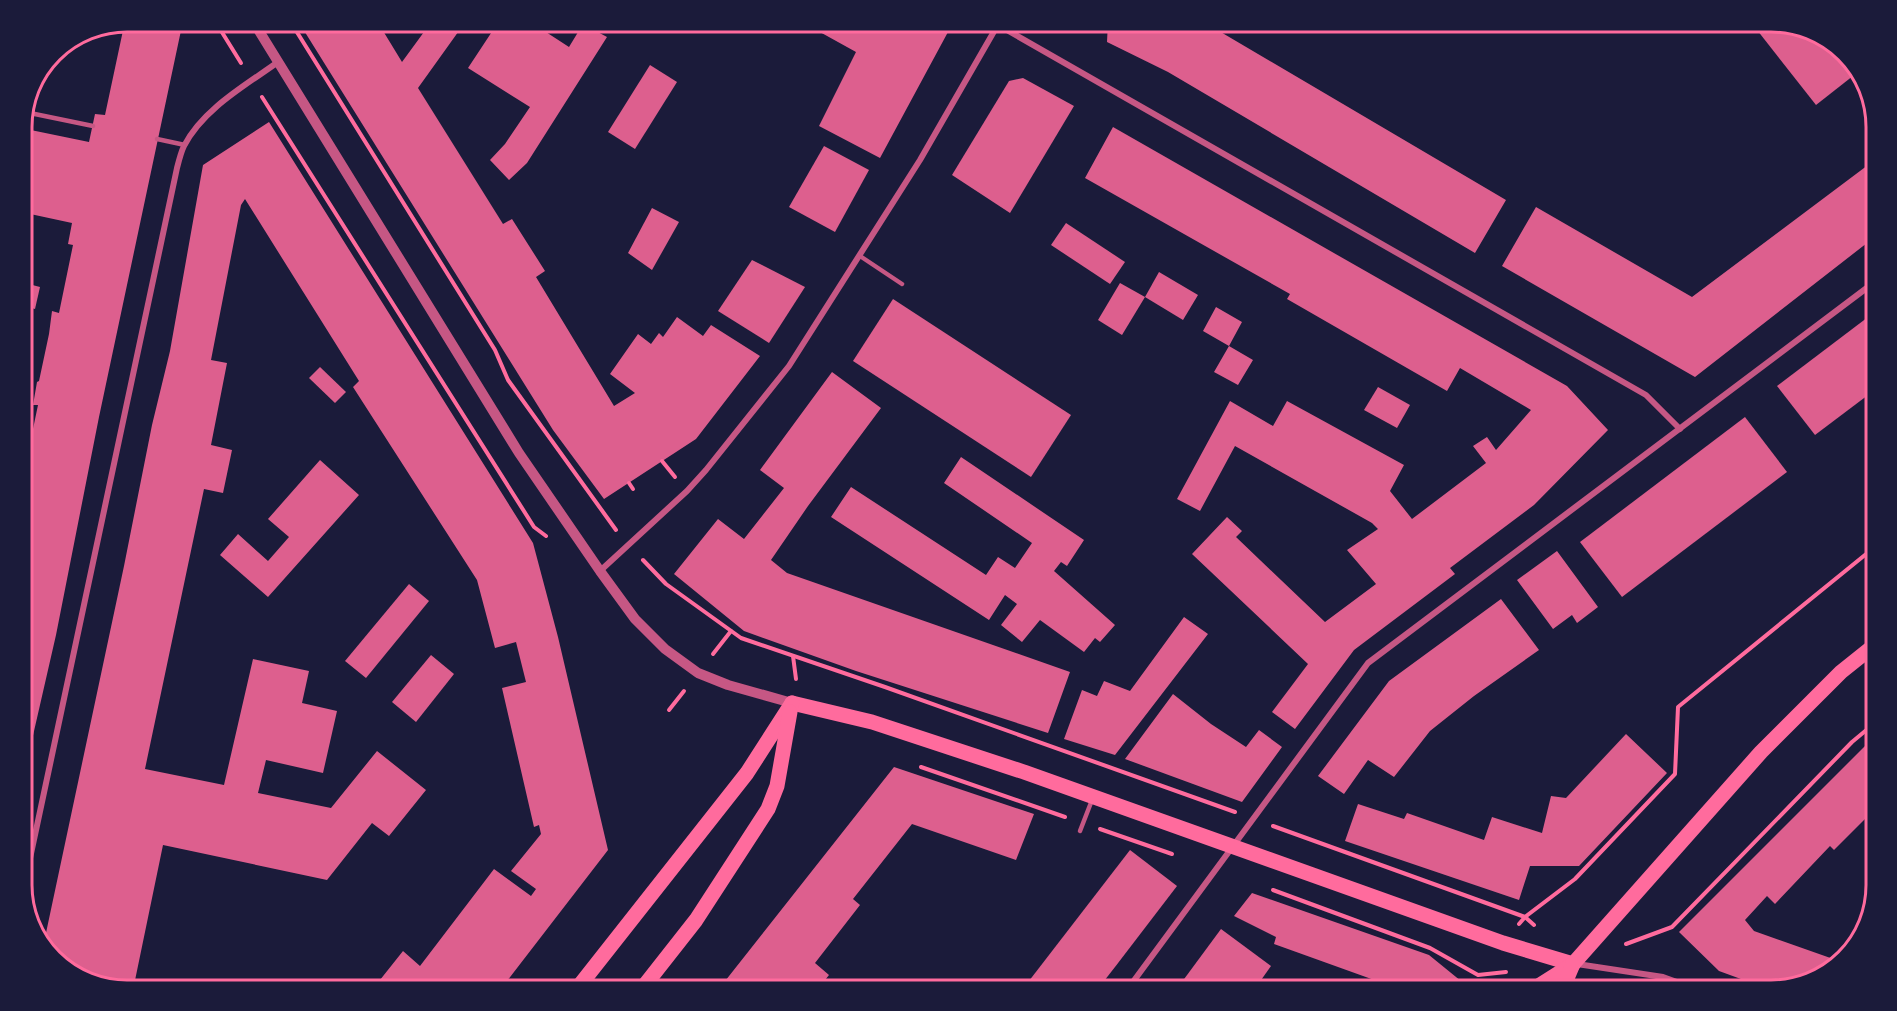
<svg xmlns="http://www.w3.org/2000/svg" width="1897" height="1011" font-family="'Titillium Web',sans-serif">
<rect width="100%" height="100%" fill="#1b1b3a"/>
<!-- building -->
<g fill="#dd5f8e">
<path d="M125,21H183L99,417L56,635L21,788V504L27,473L24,472L38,405H33L37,382L39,381L49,334L52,311L59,313L73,245L68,244L72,223L21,212V128L89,142L95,114L105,115Z"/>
<path d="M298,21H377L402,62L432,21H466L418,88L503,224L512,219L545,271L536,277L614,406L635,393L610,374L638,334L651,344L659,333L663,337L677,317L703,336L711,325L760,356L696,439L604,499L553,430Z"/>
<path d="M499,21H529L569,47L583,24L607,37L527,163L509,180L490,160L505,144L530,107L468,68Z"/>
<path d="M800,21H929L948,32L880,158L819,126L856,52Z"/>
<path d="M1108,21H1202L1506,200L1475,253L1168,72L1107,42Z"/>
<path d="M1750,21H1771L1818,32L1847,58L1858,72L1816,105Z"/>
<path d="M650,65L677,82L635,149L608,132Z"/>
<path d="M1023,78L1074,106L1010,213L952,175L1009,81Z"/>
<path d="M269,122L533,543L558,637L608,850L500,990H372L403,951L420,966L494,869L531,896L536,889L511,871L541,834L539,825L534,827L502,688L526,682L516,642L495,648L477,580L353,387L359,381L245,199L241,205L211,360L227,363L211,445L232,450L223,493L204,489L145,769L224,785L253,659L309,671L302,703L337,711L323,773L266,760L258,793L331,808L377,751L426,790L389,836L372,823L327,880L163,845L133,990L79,979L67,968L68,960L54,957L43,947L124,566L152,425L170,351L203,165Z"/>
<path d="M1113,127L1567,386L1608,430L1534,505L1450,568L1455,574L1354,650L1295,729L1272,712L1308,664L1192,554L1227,517L1242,531L1236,537L1325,622L1376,584L1347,550L1378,529L1372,523L1235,446L1200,511L1177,499L1230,401L1273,426L1287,401L1404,465L1390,491L1412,519L1486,463L1473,446L1487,437L1496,450L1531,410L1460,368L1447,391L1287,299L1290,294L1085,178Z"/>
<path d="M824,146L869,170L835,232L789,207Z"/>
<path d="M1876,159V236L1695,377L1502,266L1536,207L1692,297Z"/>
<path d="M652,208L679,222L652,270L628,253Z"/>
<path d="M1066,223L1125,262L1110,284L1051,245Z"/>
<path d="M752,260L805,287L769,343L718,311Z"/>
<path d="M1159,272L1198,295L1183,320L1145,297Z"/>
<path d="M21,282L40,287L35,309L21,305Z"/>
<path d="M1120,283L1145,297L1122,335L1098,320Z"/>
<path d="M893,299L1071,415L1031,477L853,361Z"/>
<path d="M1216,307L1242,322L1229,346L1253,360L1238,385L1214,372L1229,346L1203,331Z"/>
<path d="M1876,311V389L1815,435L1777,386Z"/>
<path d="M320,367L346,392L335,403L309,378Z"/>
<path d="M832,372L881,408L808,506L771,560L787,573L1070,672L1048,733L856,671L744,631L674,574L718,519L744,539L784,488L760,470Z"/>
<path d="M1378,387L1410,405L1397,428L1364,410Z"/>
<path d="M1745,417L1787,472L1622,597L1580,542Z"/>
<path d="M961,457L1084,540L1067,566L1061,562L1054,571L1115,625L1100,642L1095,638L1084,652L1040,620L1022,642L1001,625L1017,604L1005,595L989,620L831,517L851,487L986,575L998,557L1015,568L1032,543L944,483Z"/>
<path d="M320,460L359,495L268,597L220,555L238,534L268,561L289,537L268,519Z"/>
<path d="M1557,551L1598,607L1577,623L1572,615L1553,629L1517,580Z"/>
<path d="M409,584L429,601L366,678L345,661Z"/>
<path d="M1501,599L1539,650L1474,696L1430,731L1394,777L1368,760L1344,794L1318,776L1389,681Z"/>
<path d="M1184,617L1208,634L1115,755L1064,739L1082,690L1097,696L1104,681L1130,691Z"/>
<path d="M431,655L454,674L416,722L392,702Z"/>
<path d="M1173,694L1211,724L1246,747L1259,730L1282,747L1242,802L1125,759Z"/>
<path d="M1626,734L1667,773L1579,866H1530L1519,900L1345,841L1358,804L1404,819L1407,813L1484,840L1492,817L1542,833L1551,796L1566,798Z"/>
<path d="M1876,735V813L1874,810L1834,850L1830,846L1775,904L1767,896L1745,920L1754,931L1839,961L1829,972L1771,990L1719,971L1679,932Z"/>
<path d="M894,767L1034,814L1016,860L912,824L853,899L860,905L815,963L829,975L817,990H718Z"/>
<path d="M1130,850L1177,886L1115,967L1097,990H1022Z"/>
<path d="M1252,893L1429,955L1472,990H1402L1274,944L1276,937L1234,916Z"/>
<path d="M1221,929L1271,966L1254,990H1176Z"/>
</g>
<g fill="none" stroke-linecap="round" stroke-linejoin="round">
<!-- path -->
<g stroke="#ff6b9d" stroke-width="4">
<path d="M215,21L241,63"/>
<path d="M290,21L495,350L508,380L616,530"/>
<path d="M262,97L534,527L546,536"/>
<path d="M662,461L675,477"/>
<path d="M629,483L633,489"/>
<path d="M643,560L666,584L741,638L885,687L1235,812"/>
<path d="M713,654L731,631"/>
<path d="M793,656L796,679"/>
<path d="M669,710L684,691"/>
<path d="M921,767L1065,817"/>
<path d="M1273,826L1525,917L1534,925"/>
<path d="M1100,829L1172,854"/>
<path d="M1273,890L1430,948L1478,975L1506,972"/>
<path d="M1519,924L1525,917L1575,879L1675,774L1678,707L1876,546"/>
<path d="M1626,944L1672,927L1852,742L1876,722"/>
</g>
<!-- service -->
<g stroke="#c65784" stroke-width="4.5">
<path d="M25,112L93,126"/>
<path d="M157,139L185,145"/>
<path d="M860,256L902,284"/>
<path d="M1080,831L1092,800"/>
</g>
<!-- minor -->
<g stroke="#c65784" stroke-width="6">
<path d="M991,21L1646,395L1680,429"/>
<path d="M600,571L687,491L706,470L789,366L920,160L1000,21"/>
<path d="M22,896L177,168C179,160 181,152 184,146C203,109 246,85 278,62"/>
<path d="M1577,964L1663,977L1699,990"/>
<path d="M1127,990L1368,663L1876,281"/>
</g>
<!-- tertiary -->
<path stroke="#c65784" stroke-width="10" d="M253,21L519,453L600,571L635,619L665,649L698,673L728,685L792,703"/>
<!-- primary -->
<g stroke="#ff6b9d" stroke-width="15">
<path d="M792,703L872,722L1024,772L1503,943L1573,964"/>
<path d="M576,990L747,773L792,703"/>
<path d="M641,990L696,920L768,809L777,786L790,712"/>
<path d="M1532,990L1573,964L1761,752L1841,672L1876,644"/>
<path d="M1562,990L1573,964"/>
</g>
</g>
<!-- crop -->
<path d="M0 0H1897V1011H0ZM127 32H1771A95 95 0 0 1 1866 127V885A95 95 0 0 1 1771 980H127A95 95 0 0 1 32 885V127A95 95 0 0 1 127 32Z" fill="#1b1b3a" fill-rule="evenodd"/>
<path fill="none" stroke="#ff6b9d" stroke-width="3" d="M127 32H1771A95 95 0 0 1 1866 127V885A95 95 0 0 1 1771 980H127A95 95 0 0 1 32 885V127A95 95 0 0 1 127 32Z"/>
</svg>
